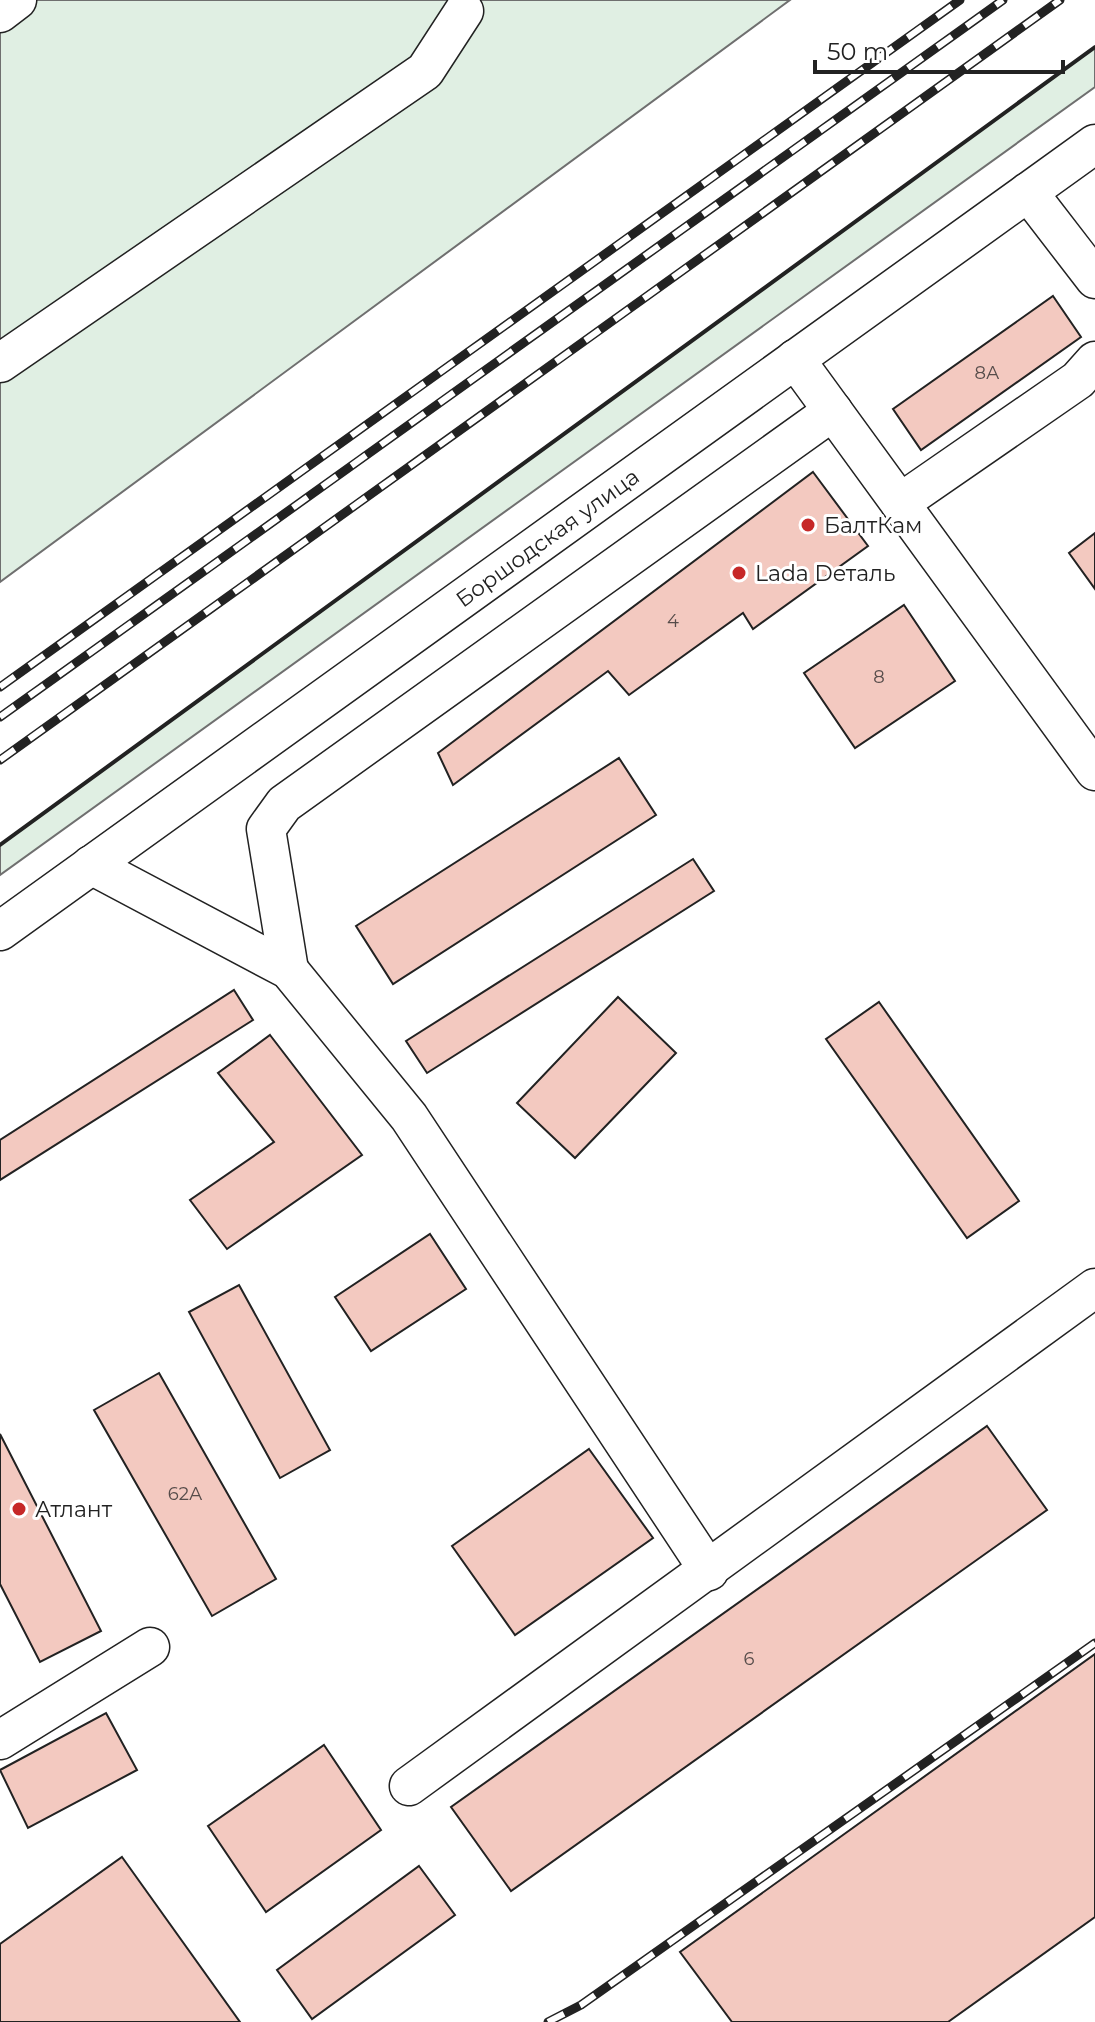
<svg xmlns="http://www.w3.org/2000/svg" width="1095" height="2022" font-family="Montserrat,sans-serif">
<rect width="100%" height="100%" fill="#fff"/>
<!-- green -->
<g fill="#e0efe3" stroke="#6f6f6f" stroke-width="2">
<path d="M0,0H790L0,582Z"/>
<path d="M1095,47V87L0,875V845Z"/>
</g>
<!-- building -->
<g fill="#f3c9c0" stroke="#222" stroke-width="2">
<path d="M1053,296L1081,337L921,450L893,409Z"/>
<path d="M813,472L868,546L753,629L743,613L629,695L608,671L453,785L438,753Z"/>
<path d="M1095,533V589L1069,553Z"/>
<path d="M904,605L955,681L855,748L804,673Z"/>
<path d="M619,758L656,815L393,984L356,926Z"/>
<path d="M693,859L714,891L427,1073L406,1041Z"/>
<path d="M234,990L253,1020L0,1180V1140Z"/>
<path d="M618,997L676,1053L575,1158L517,1103Z"/>
<path d="M879,1002L1019,1201L967,1238L826,1039Z"/>
<path d="M270,1035L362,1155L227,1249L190,1200L274,1142L218,1073Z"/>
<path d="M430,1234L466,1289L371,1351L335,1297Z"/>
<path d="M239,1285L330,1450L280,1478L189,1312Z"/>
<path d="M159,1373L276,1579L212,1616L94,1410Z"/>
<path d="M987,1426L1047,1510L511,1891L451,1807Z"/>
<path d="M0,1434L101,1631L40,1662L0,1584Z"/>
<path d="M589,1449L653,1538L515,1635L452,1546Z"/>
<path d="M1095,1654V1917L948,2022H732L680,1952Z"/>
<path d="M106,1713L137,1770L28,1828L0,1770Z"/>
<path d="M324,1745L381,1830L266,1912L208,1826Z"/>
<path d="M122,1857L240,2022H0V1944Z"/>
<path d="M419,1866L455,1915L312,2019L277,1970Z"/>
</g>
<g fill="none" stroke-linecap="round" stroke-linejoin="round">
<!-- minor casing -->
<g stroke="#222" stroke-width="41">
<g id="minor">
<path d="M0,13L17,0"/>
<path d="M1028,192L1095,279"/>
<path d="M795,359L1095,771"/>
<path d="M0,363L425,71L464,11"/>
<path d="M900,503L1078,380L1095,361"/>
<path d="M91,865L289,970L409,1117L709,1571"/>
<path id="s1" d="M0,931L1095,144"/>
<path d="M289,970L266,829L284,804L833,411"/>
<path d="M0,1740L150,1647"/>
<path d="M409,1786L1095,1288"/>
</g>
</g>
<!-- minor -->
<use href="#minor" stroke="#fff" stroke-width="38"/>
<!-- rail casing -->
<g stroke="#222" stroke-width="9">
<g id="rail">
<path d="M0,687L960,0"/>
<path d="M0,717L1003,0"/>
<path d="M0,760L1060,0"/>
<path d="M548,2022L581,2005L1095,1643"/>
</g>
</g>
<!-- rail -->
<use href="#rail" stroke="#fff" stroke-width="6" stroke-dasharray="18" stroke-linecap="butt"/>
<!-- wall -->
<path stroke="#222" stroke-width="4" d="M0,845L1095,47"/>
</g>
<!-- markers -->
<g fill="#c62828" stroke="#fff" stroke-width="3">
<circle cx="808" cy="525" r="8"/>
<circle cx="739" cy="573" r="8"/>
<circle cx="19" cy="1509" r="8"/>
</g>
<g text-anchor="middle" stroke-width="6" stroke-linejoin="round" paint-order="stroke">
<!-- number labels -->
<g font-size="18" fill="#564c4a">
<text x="987" y="379">8А</text>
<text x="673" y="627">4</text>
<text x="879" y="683">8</text>
<text x="185" y="1500">62А</text>
<text x="749" y="1665">6</text>
</g>
<!-- poi labels -->
<g font-size="22" fill="#222" stroke="#fff" text-anchor="start">
<text x="824" y="533">БалтКам</text>
<text x="755" y="581">Lada Dеталь</text>
<text x="35" y="1517">Атлант</text>
</g>
<!-- street labels -->
<g font-size="22" fill="#222" stroke="#fff">
<text dy="8" stroke="none"><textPath href="#s1" startOffset="674">Боршодская улица</textPath></text>
</g>
</g>
<!-- scale -->
<path d="M815 60v12h248v-12" fill="none" stroke="#222222" stroke-width="4"/>
<text x="827" y="60" font-size="24" fill="#222222" stroke="#ffffff" stroke-width="6" paint-order="stroke">50 m</text>
</svg>
